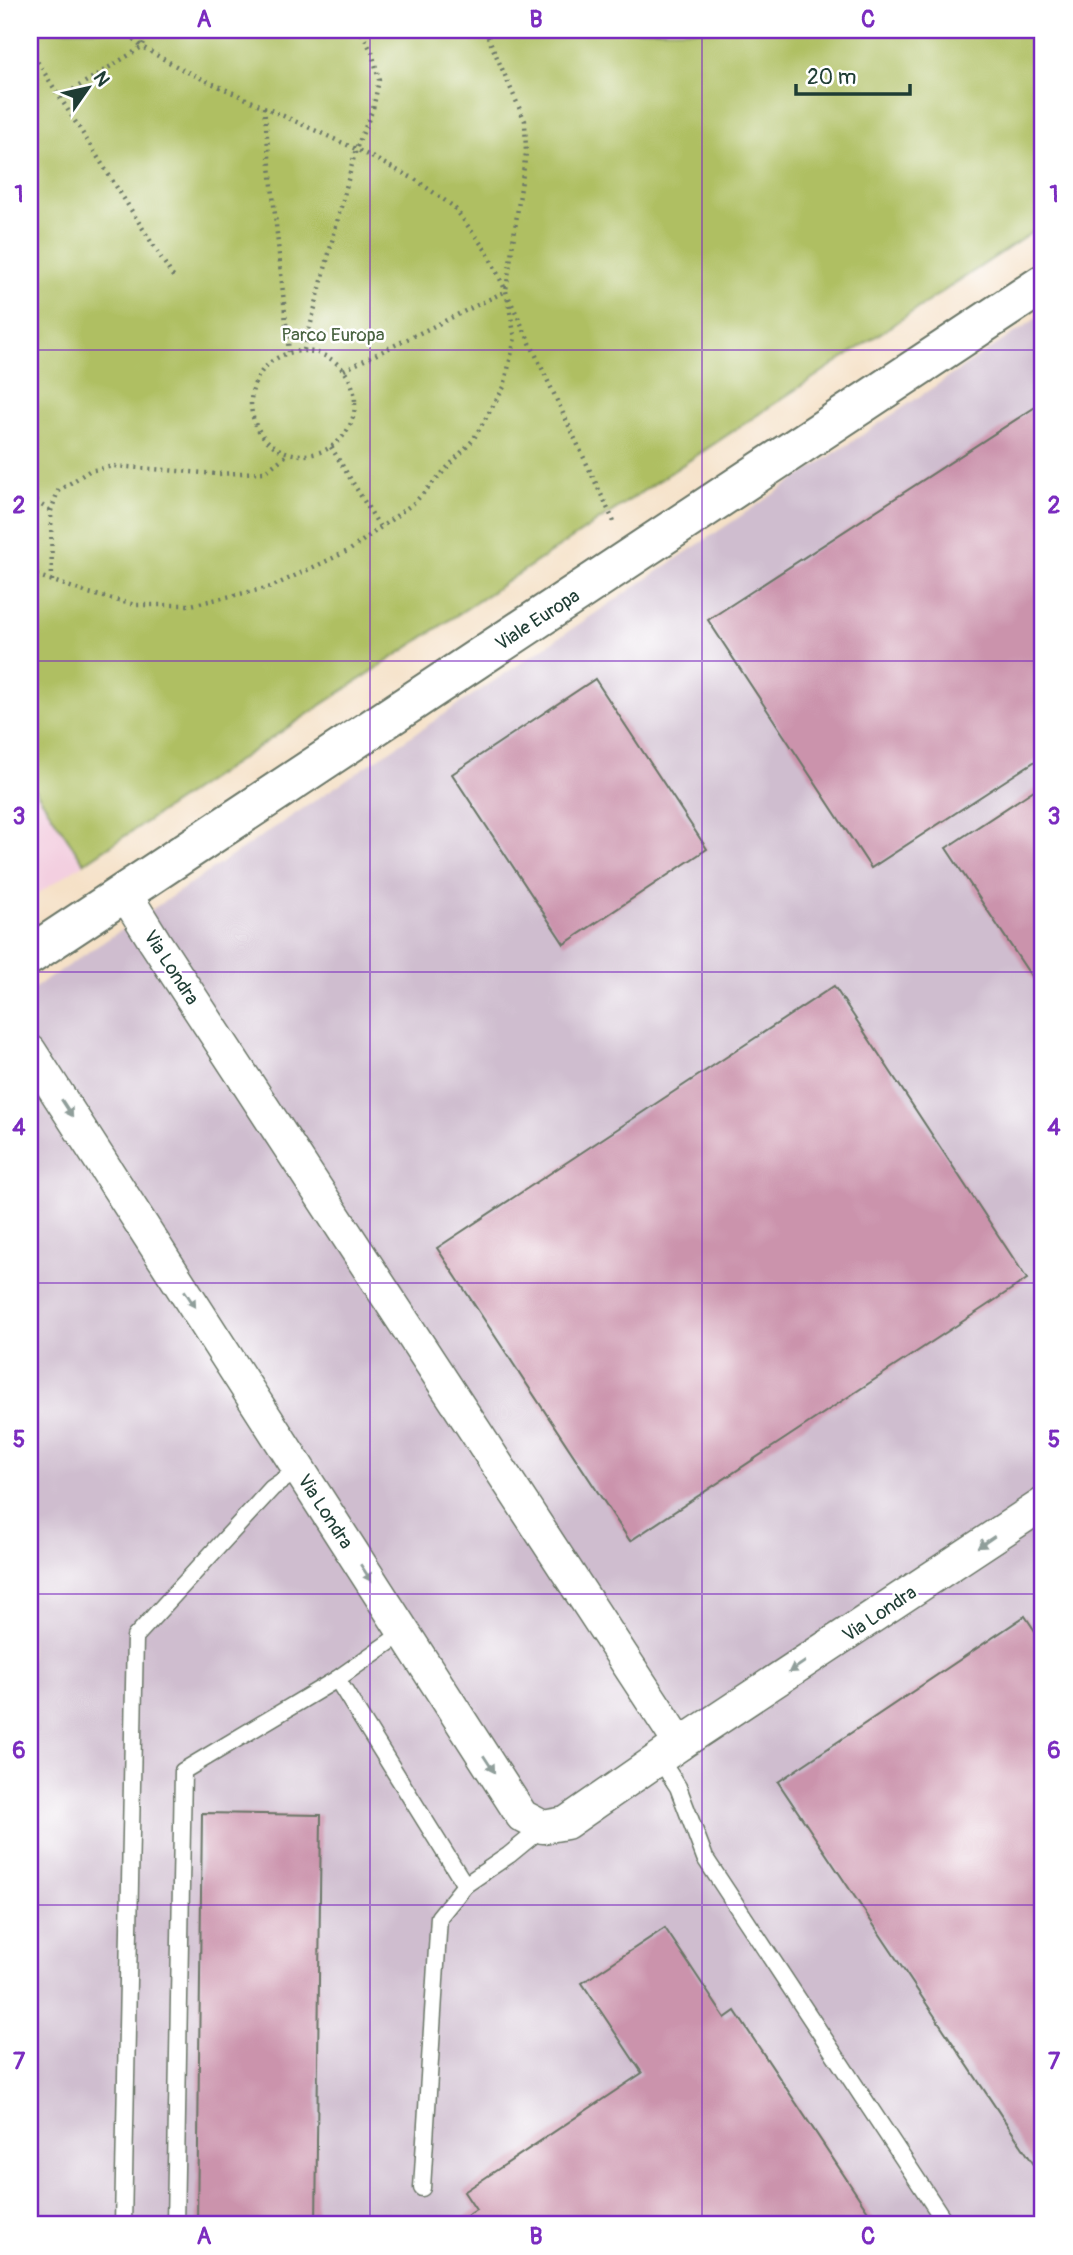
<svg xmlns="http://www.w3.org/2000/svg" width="1073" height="2255" font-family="Pangolin,sans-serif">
<rect width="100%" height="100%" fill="#fff"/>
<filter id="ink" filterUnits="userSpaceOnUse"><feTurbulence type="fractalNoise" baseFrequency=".0143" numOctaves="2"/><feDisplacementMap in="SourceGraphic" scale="14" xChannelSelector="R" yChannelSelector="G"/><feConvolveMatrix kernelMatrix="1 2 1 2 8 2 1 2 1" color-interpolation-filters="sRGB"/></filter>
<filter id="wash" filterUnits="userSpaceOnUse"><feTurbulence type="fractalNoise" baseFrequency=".00686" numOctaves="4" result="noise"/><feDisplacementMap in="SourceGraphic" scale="28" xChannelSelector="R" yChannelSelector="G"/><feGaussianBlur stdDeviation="1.57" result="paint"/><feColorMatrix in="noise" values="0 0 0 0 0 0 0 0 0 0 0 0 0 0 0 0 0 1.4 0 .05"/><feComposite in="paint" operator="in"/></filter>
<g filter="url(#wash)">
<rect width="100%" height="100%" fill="#f5e1c7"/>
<!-- built -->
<path fill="#f3cfe0" d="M30,782L84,863L30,899Z"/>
<!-- industrial -->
<path fill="#cfbdcf" d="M1043,314V2225H30V991Z"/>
<!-- green -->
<path fill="#afbf62" stroke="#677e4b" stroke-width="2" d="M30,30H1043V225L84,863L30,782Z"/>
<g id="blocks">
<!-- building -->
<g fill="#cb93ac">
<path d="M1043,402V756L871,868L708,620Z"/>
<path d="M595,679L707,849L564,944L452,774Z"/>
<path d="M1043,784V994L946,848Z"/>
<path d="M834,986L1027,1279L630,1541L437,1248Z"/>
<path d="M1025,1616L1043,1643V2178L778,1782Z"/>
<path d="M202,1813L321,1815L316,2225H197Z"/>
<path d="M665,1928L725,2018L735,2011L877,2225H453L476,2210L464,2192L642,2073L582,1983Z"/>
</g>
</g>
</g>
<g filter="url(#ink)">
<use href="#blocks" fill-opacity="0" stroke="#6a7667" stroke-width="2"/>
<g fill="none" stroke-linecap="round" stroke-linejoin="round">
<!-- service casing -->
<g stroke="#6a7667" stroke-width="19">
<g id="service">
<path d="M337,1679L404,1632"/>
<path d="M659,1758L678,1787L705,1858L947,2225"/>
<path d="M422,2188L439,1917L465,1885"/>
<path d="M123,2225L135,1637L272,1488L299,1469"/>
<path d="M175,2225L183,1771L337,1679L465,1885L509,1855L543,1827"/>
</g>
</g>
<!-- minor casing -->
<g stroke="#6a7667" stroke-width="35">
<g id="minor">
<path d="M30,1051L522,1816L543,1827L566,1823L680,1744L155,942L124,892"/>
<path d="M680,1744L1043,1504"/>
</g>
</g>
<!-- tertiary casing -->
<g stroke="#6a7667" stroke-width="42">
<path id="tertiary" d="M30,955L1043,284"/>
</g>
<!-- path -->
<g stroke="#6a7667" stroke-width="4.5" stroke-dasharray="2 5" stroke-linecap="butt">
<path d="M485,30L525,121L526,153L506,290"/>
<path d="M30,50L174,278"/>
<path d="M61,97L142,47L149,30"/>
<path d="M264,107L289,352"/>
<path d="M509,298L614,522"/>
<path d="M304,350L356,149L373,109L379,80L372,52L360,30"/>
<circle cx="303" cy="403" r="52"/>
<path d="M344,370L506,291"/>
<path d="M331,447L380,527"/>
<path d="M30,498L51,511"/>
<path d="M30,573L85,592L135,605H191L271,587L350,550L415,502L473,440L504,387L515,338L506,291L487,252L454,207L416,180L356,149L185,71L142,47L124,30"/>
<path d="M52,581L51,511L58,491L89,471L114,466L217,474L265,472L288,454"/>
</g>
<!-- service -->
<use href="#service" stroke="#fff" stroke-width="16"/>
<!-- minor -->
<use href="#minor" stroke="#fff" stroke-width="32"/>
<!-- tertiary -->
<use href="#tertiary" stroke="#fff" stroke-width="38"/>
</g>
<!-- one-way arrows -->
<defs><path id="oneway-solid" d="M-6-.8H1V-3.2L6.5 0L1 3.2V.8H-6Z" transform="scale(1.75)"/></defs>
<g fill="#8f9e9a">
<use href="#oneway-solid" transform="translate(67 1108) rotate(57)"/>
<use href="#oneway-solid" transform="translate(190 1299) rotate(57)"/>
<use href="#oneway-solid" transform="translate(986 1542) rotate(146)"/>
<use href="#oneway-solid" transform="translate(366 1573) rotate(57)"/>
<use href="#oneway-solid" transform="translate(797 1667) rotate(146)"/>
<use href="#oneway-solid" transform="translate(489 1764) rotate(57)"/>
</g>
</g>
<!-- grid -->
<path fill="none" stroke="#7b2cbf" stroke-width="2" stroke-opacity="0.55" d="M370,30V2225M702,30V2225M30,350H1043M30,661H1043M30,972H1043M30,1283H1043M30,1594H1043M30,1905H1043"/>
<g text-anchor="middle" stroke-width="5" stroke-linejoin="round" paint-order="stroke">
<!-- park labels -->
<g font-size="19" fill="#4a6442" stroke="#fff">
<text x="333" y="341">Parco Europa</text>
</g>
<!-- street labels -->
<g font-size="19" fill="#1f3d34" stroke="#fff">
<text transform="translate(537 619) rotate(-33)" y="7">Viale Europa</text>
<text transform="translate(172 967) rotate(57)" y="7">Via Londra</text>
<text transform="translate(326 1511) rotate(57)" y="7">Via Londra</text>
<text transform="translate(879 1613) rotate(-34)" y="7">Via Londra</text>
</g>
</g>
<!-- margin -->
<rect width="1073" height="2255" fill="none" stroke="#fff" stroke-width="77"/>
<!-- north arrow -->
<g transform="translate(88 88) rotate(56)" stroke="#ffffff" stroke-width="5" paint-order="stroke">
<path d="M0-5L12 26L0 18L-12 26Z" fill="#1f3d34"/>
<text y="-10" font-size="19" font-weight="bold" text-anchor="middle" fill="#1f3d34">N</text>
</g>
<!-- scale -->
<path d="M796 84v10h114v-10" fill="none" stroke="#1f3d34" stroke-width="3.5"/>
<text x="807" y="84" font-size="21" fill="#1f3d34" stroke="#ffffff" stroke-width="5" paint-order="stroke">20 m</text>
<rect x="38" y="38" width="996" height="2178" fill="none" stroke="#7b2cbf" stroke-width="2.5"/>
<g font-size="23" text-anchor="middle" font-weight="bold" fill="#7b2cbf">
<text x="204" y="27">A</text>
<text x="536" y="27">B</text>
<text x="868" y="27">C</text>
<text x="19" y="202">1</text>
<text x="1054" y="202">1</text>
<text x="19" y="513">2</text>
<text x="1054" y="513">2</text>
<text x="19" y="824">3</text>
<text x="1054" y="824">3</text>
<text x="19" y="1135">4</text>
<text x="1054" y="1135">4</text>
<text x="19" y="1447">5</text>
<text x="1054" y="1447">5</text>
<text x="19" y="1758">6</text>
<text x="1054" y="1758">6</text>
<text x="19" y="2069">7</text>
<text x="1054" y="2069">7</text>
<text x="204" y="2244">A</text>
<text x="536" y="2244">B</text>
<text x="868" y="2244">C</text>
</g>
</svg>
